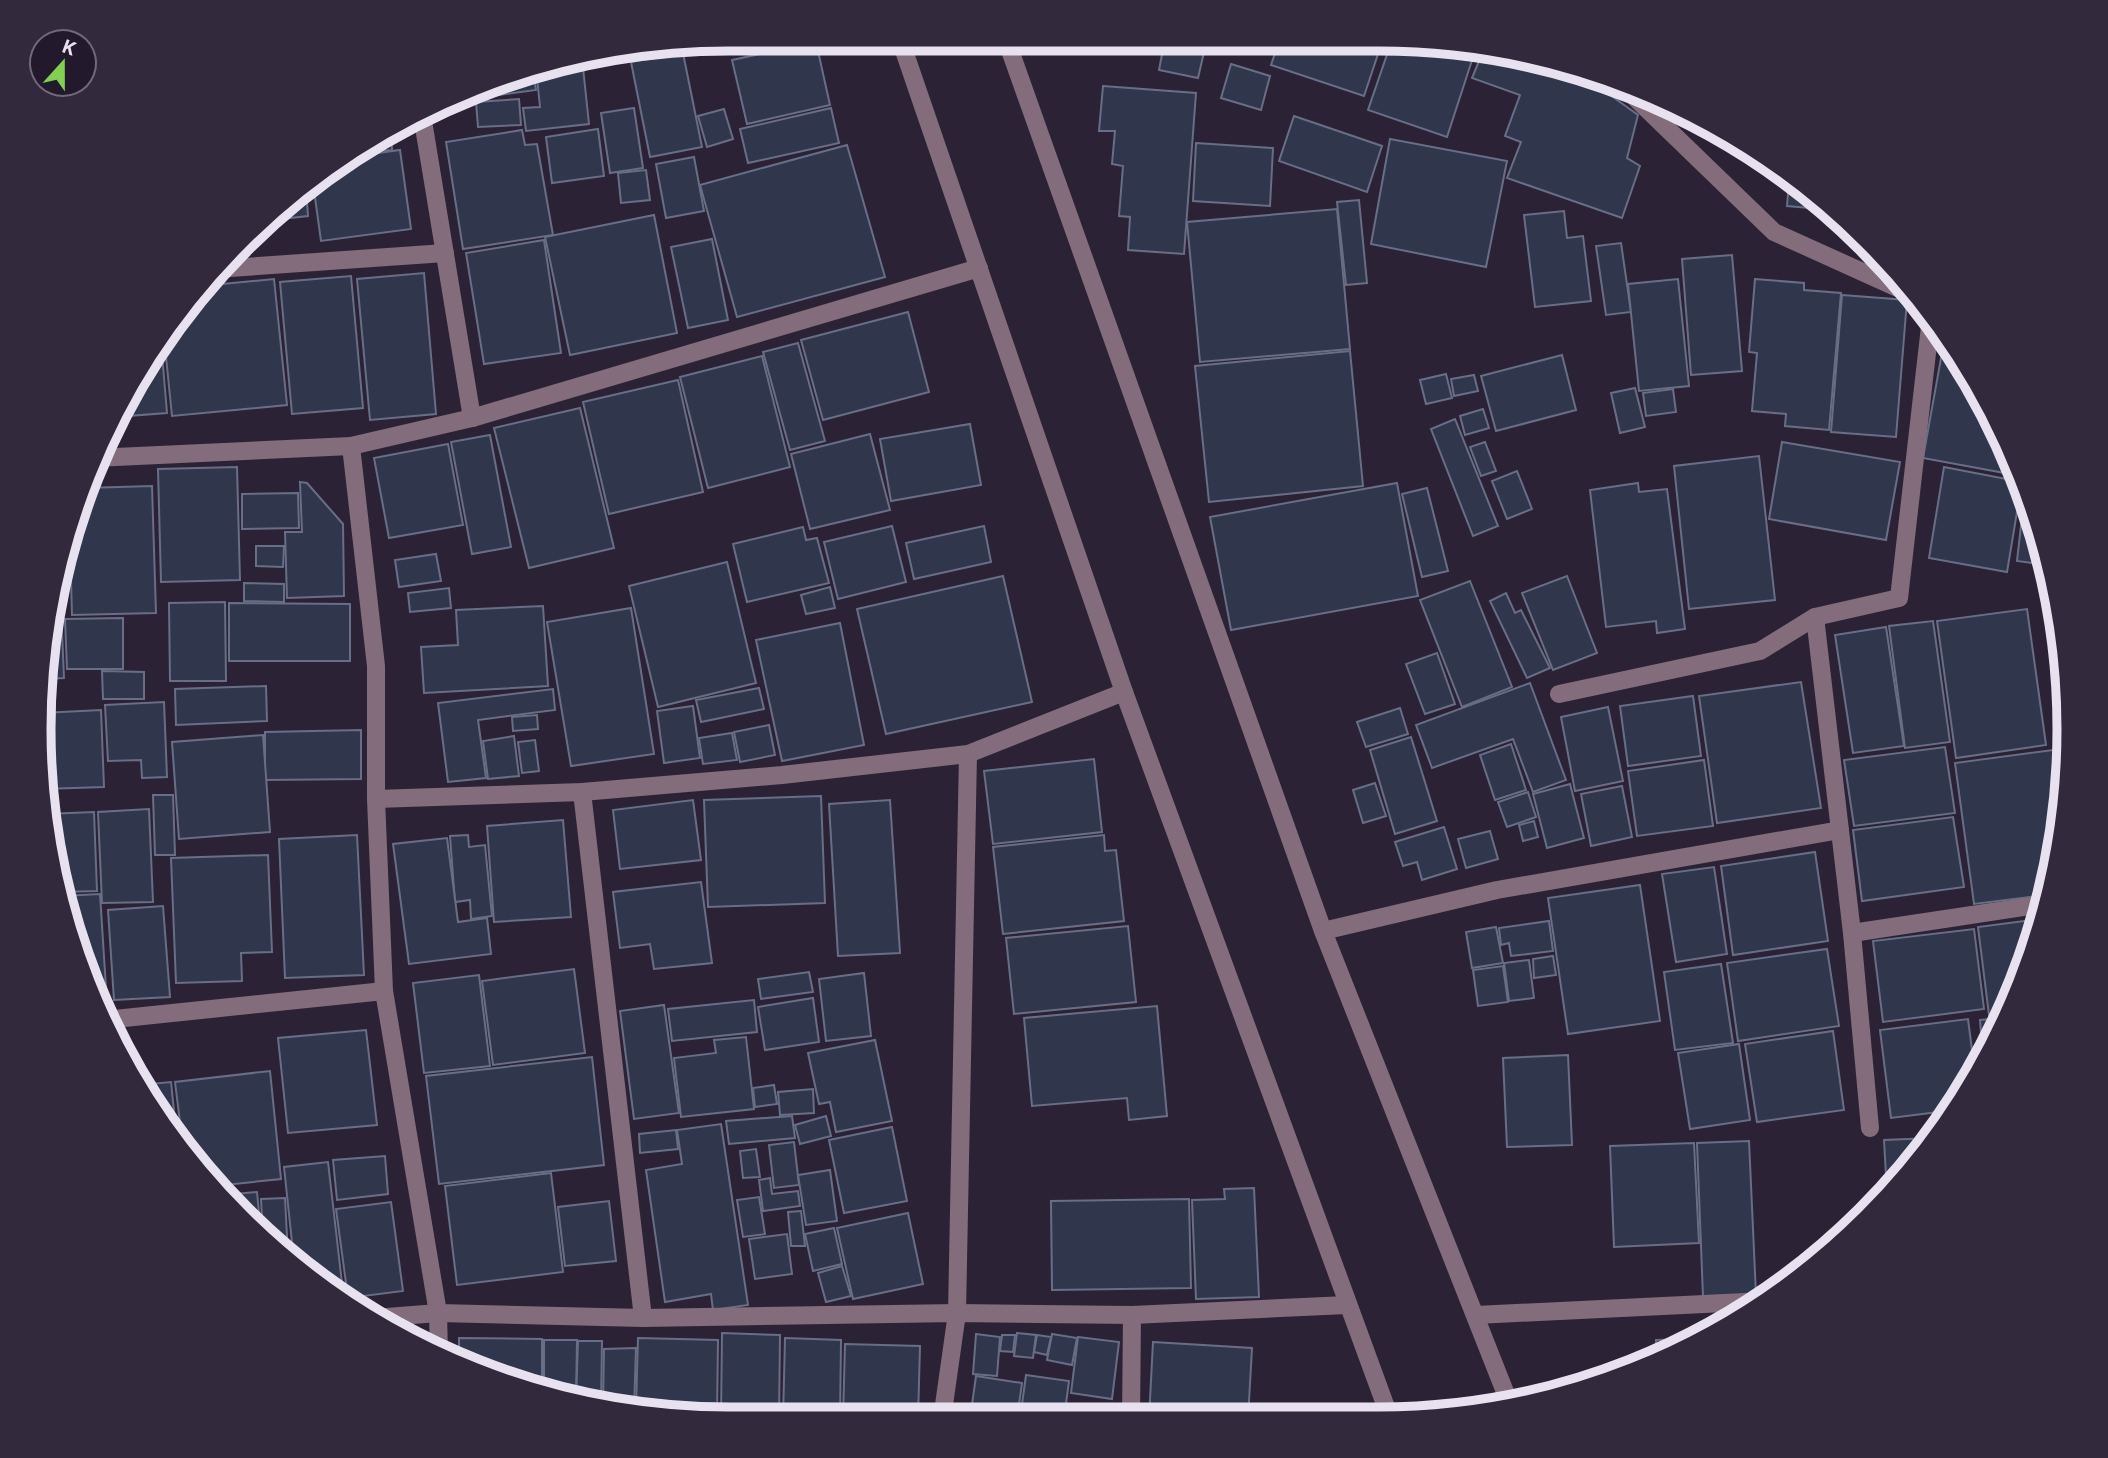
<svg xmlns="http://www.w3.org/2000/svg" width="2108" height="1458" font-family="Roboto,sans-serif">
<rect width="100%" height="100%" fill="#2c2236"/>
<!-- building -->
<g fill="#30364b" stroke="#676e86" stroke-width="2">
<path d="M729,38L766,39L718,48L717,40Z"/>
<path d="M1165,39H1207L1206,45Z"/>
<path d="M1280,39H1383L1364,96L1271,65Z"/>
<path d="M1392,40L1476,48L1447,137L1368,110Z"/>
<path d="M816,42L830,105L747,124L732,60Z"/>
<path d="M1164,44L1204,52L1198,78L1159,70Z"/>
<path d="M1484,49L1513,52L1571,67L1638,115L1627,158L1640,166L1622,218L1507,178L1521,142L1505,136L1520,95L1472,78Z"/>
<path d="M683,53L702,147L650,157L631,62Z"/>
<path d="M582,58L589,124L526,131L523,108L540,107L536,67L550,62Z"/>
<path d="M1231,64L1270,76L1261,110L1221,98Z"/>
<path d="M533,68L536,90L477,98L476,87Z"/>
<path d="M1103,86L1196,93L1184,254L1128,250L1130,217L1119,216L1123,166L1112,164L1115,131H1099Z"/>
<path d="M519,99L521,125L478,127L476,102Z"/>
<path d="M634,108L643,168L610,173L601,113Z"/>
<path d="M831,108L839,143L748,163L740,129Z"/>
<path d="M724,109L733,139L707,147L698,116Z"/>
<path d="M1294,116L1382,146L1367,192L1279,161Z"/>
<path d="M598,129L604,176L552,183L546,137Z"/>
<path d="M391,130L392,150L351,152Z"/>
<path d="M522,130L525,145L537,144L553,235L463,249L446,142Z"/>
<path d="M1390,139L1507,161L1486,267L1371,244Z"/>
<path d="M1196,143L1273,148L1270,206L1193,201Z"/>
<path d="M847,145L885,277L737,317L700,185Z"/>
<path d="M400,150L411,229L321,241L313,183L342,158Z"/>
<path d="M694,157L704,211L666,218L656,164Z"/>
<path d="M646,170L650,200L621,203L618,173Z"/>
<path d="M1789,181L1821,206V209L1787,206Z"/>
<path d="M306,189L308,216L272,220Z"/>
<path d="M1359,200L1367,283L1346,285L1337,202Z"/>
<path d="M1337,209L1350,349L1200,362L1187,222Z"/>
<path d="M1564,211L1567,238L1583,236L1591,301L1535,307L1524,215Z"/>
<path d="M654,215L677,333L570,355L545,237Z"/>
<path d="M712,239L728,320L688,328L671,247Z"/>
<path d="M544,240L561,353L484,364L466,253Z"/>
<path d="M1621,243L1631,312L1606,315L1596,246Z"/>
<path d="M1732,255L1742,371L1691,375L1682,259Z"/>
<path d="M424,273L436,414L370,420L357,279Z"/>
<path d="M351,276L363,408L292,414L280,282Z"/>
<path d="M274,279L287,405L172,416L164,337L201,286Z"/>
<path d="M1678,279L1689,386L1639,391L1628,284Z"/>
<path d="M1755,279L1804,283V290L1841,293L1829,430L1785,426L1786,414L1752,411L1757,353L1749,352Z"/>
<path d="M1842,295L1907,300L1896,437L1831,432Z"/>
<path d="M908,312L929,392L823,420L801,340Z"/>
<path d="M1945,336L1953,346L2013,457L2010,474L1923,458Z"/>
<path d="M161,342L167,413L114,417L131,383Z"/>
<path d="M798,343L825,441L790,450L763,352Z"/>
<path d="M1350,351L1363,486L1209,502L1195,366Z"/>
<path d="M1562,355L1576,410L1496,431L1481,376Z"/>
<path d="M762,356L790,467L708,488L680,377Z"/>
<path d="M1446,374L1452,398L1426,404L1420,380Z"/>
<path d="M1474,375L1478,391L1454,396L1451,379Z"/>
<path d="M678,380L703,492L609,514L583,402Z"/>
<path d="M1635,388L1645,427L1620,433L1611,393Z"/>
<path d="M1673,389L1676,412L1646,416L1643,393Z"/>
<path d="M580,408L614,548L529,568L494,428Z"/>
<path d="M1483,409L1489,428L1465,435L1460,416Z"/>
<path d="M1455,419L1498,526L1473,536L1431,429Z"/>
<path d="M970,424L981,485L891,501L880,439Z"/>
<path d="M870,434L890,510L810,529L791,454Z"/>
<path d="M490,435L511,547L472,554L451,442Z"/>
<path d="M1485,442L1496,471L1481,476L1470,447Z"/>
<path d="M1782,442L1900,462L1886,540L1769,519Z"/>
<path d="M448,444L463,525L389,538L374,458Z"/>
<path d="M1759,456L1775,600L1689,609L1674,466Z"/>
<path d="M237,467L240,580L161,582L158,469Z"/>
<path d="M1944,467L2022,482L2007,572L1929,558Z"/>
<path d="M1517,471L1532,509L1507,519L1492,481Z"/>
<path d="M300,482L307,483L343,524L344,596L287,598L285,532H302Z"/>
<path d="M1397,483L1418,596L1231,630L1210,517Z"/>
<path d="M1638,483L1639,492L1667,489L1685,629L1657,633L1656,621L1606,627L1590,490Z"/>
<path d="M152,486L156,613L72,615L70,544L85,488Z"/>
<path d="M1427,488L1448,571L1422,577L1402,494Z"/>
<path d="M2025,490L2047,565L2017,561Z"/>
<path d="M298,493L299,528L242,529V494Z"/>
<path d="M892,526L906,582L838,599L824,542Z"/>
<path d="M984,526L991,562L914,579L906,543Z"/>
<path d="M803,527L806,540L817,538L829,583L747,602L733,544Z"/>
<path d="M256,546H284L283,567L256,566Z"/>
<path d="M436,554L441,581L399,587L395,560Z"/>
<path d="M727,562L756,683L658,707L629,586Z"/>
<path d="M1003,576L1032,702L886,734L857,609Z"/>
<path d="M1567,576L1597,653L1553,670L1522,593Z"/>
<path d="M1470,581L1512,687L1462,707L1420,600Z"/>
<path d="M244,583L284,584V602L244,601Z"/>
<path d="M830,587L835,608L806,614L801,595Z"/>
<path d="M449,588L451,608L410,612L408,593Z"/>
<path d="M1506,593L1515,613L1521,610L1550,668L1527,678L1490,601Z"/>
<path d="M225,602L226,681H170L169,603Z"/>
<path d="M229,603L350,604V661H229Z"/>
<path d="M543,606L548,686L424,693L421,647L458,645L456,610Z"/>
<path d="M631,608L654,754L571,766L547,622Z"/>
<path d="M52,609H61L64,678L43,679L44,639Z"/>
<path d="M2027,609L2046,745L1956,758L1937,621Z"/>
<path d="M123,618V669H67L65,619Z"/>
<path d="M1933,621L1950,742L1905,748L1889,626Z"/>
<path d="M840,623L864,745L782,761L756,640Z"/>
<path d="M1886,627L1904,746L1853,753L1835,635Z"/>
<path d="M1437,653L1455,704L1425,714L1406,664Z"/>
<path d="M102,671L144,672V699H103Z"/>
<path d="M1801,682L1821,808L1717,823L1699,696Z"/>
<path d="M1530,683L1566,780L1533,792L1513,739L1432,768L1416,725Z"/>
<path d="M266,686L267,721L176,725L175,689Z"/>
<path d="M759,688L764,709L701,722L696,700Z"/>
<path d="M553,689L555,710L478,720L486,778L448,782L438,703Z"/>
<path d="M1693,696L1701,756L1628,766L1620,706Z"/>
<path d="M164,702L167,777L142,778L141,760L108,761L105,705Z"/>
<path d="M693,706L700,758L664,763L657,711Z"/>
<path d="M1608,707L1623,781L1575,791L1561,717Z"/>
<path d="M1400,708L1408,734L1366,747L1357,722Z"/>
<path d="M101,710L104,787L43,789L42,713Z"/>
<path d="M537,715L538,729L513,731L512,717Z"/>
<path d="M769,725L775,755L740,762L734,732Z"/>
<path d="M361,730V779L265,780V732Z"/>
<path d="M732,733L737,760L703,764L699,738Z"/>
<path d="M263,735L270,832L179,839L172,742Z"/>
<path d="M514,736L519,776L488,779L483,741Z"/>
<path d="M1411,737L1437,821L1395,834L1370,750Z"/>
<path d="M535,740L539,771L522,773L518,742Z"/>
<path d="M1511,744L1526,790L1495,800L1480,755Z"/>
<path d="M1945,747L1955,813L1854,826L1844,760Z"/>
<path d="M2053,750L2061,812L2056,864L2047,895L1974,904L1955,763Z"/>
<path d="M1094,759L1102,832L993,844L984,771Z"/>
<path d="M1704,760L1713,826L1637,836L1628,771Z"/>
<path d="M1375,783L1386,816L1363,823L1353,790Z"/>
<path d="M1570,784L1584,838L1547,848L1533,794Z"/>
<path d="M1622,786L1632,837L1591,846L1581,794Z"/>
<path d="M1528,792L1536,817L1507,827L1498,802Z"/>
<path d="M153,795H173L175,855H155Z"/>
<path d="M821,796L825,903L708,907L704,800Z"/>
<path d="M693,800L701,860L620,869L613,810Z"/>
<path d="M890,800L900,953L838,956L829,804Z"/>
<path d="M149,809L153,902L102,903L98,812Z"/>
<path d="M94,812L97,891L61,892L52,863L45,814Z"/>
<path d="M1953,817L1964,887L1862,901L1853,830Z"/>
<path d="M563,820L571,917L494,922L487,826Z"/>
<path d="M1534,821L1538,837L1523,841L1519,825Z"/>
<path d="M1444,827L1457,869L1422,880L1417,862L1403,866L1395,842Z"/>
<path d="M1490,831L1498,859L1466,868L1458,839Z"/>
<path d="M357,835L364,975L285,978L279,839Z"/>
<path d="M468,835L469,847L485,845L492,916L471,919L470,900L455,902L450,836Z"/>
<path d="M1104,835L1105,851L1116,850L1124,921L1003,934L993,847Z"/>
<path d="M447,838L458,922L487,918L491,954L409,964L393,844Z"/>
<path d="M1815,852L1828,941L1733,955L1721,866Z"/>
<path d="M268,855L272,952L241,953L242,981L176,983L171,858Z"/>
<path d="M1714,867L1727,954L1676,962L1662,874Z"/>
<path d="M701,882L712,963L654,969L650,944L620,948L613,892Z"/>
<path d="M1640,885L1660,1021L1568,1034L1548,898Z"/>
<path d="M100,894L106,988H94L63,896Z"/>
<path d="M163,906L170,997L114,1000L108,910Z"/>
<path d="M2039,919L2017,994L2007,1013L1989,1015L1978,927Z"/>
<path d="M1549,921L1553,951L1511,956L1509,943L1501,945L1499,928Z"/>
<path d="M1128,926L1136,1002L1014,1014L1006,938Z"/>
<path d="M1496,927L1503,963L1472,968L1466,932Z"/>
<path d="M1974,929L1984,1009L1883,1022L1873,941Z"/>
<path d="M1827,949L1839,1026L1738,1041L1727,963Z"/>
<path d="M1553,956L1556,975L1534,978L1533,959Z"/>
<path d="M1529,960L1534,998L1509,1001L1504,963Z"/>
<path d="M1721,964L1733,1043L1675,1050L1664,972Z"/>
<path d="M1503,966L1508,1002L1478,1006L1473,970Z"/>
<path d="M574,969L585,1053L493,1065L482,981Z"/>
<path d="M809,972L813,992L761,999L758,979Z"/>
<path d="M864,973L871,1036L826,1041L819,979Z"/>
<path d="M479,975L490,1066L424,1073L413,983Z"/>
<path d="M813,998L819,1042L765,1050L758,1007Z"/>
<path d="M754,1000L757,1032L672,1041L668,1009Z"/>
<path d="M664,1005L679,1113L634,1119L620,1011Z"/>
<path d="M1157,1006L1167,1116L1129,1120L1127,1098L1032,1106L1024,1018Z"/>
<path d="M2004,1018L1983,1058L1980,1020Z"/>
<path d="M1968,1019L1975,1073L1954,1110L1891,1118L1880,1030Z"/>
<path d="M366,1030L377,1125L288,1133L278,1038Z"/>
<path d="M1833,1031L1844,1110L1757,1122L1745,1044Z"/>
<path d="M746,1037L754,1109L681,1117L674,1058L716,1053L714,1040Z"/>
<path d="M875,1040L892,1121L836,1132L830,1102L819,1104L808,1053Z"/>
<path d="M1739,1044L1750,1120L1690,1129L1678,1053Z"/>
<path d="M1568,1055L1572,1145L1507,1147L1503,1058Z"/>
<path d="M592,1057L604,1165L439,1184L426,1076Z"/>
<path d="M270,1071L281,1179L215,1186L183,1146L175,1082Z"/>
<path d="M171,1082L177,1140L155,1113L139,1085Z"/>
<path d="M774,1085L777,1104L755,1107L753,1088Z"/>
<path d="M813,1089L814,1113L780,1115L778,1092Z"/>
<path d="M792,1116L795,1138L729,1144L726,1121Z"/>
<path d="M826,1116L831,1136L800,1144L795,1125Z"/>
<path d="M721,1124L748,1305L713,1310L711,1294L665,1302L646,1170L682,1164L677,1130Z"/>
<path d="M892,1127L907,1201L844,1213L829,1140Z"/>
<path d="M676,1130L678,1149L640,1153L639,1134Z"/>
<path d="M1932,1138L1887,1193L1884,1140Z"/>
<path d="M1749,1141L1756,1295L1703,1297L1697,1143Z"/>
<path d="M794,1142L799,1185L774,1188L769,1145Z"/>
<path d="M1694,1143L1699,1243L1614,1247L1610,1146Z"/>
<path d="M756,1149L760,1177L743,1178L740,1151Z"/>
<path d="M385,1156L388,1194L337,1200L333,1160Z"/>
<path d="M328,1162L343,1292L333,1293L294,1261L284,1167Z"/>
<path d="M830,1170L837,1221L806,1225L798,1175Z"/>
<path d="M551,1173L563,1272L457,1285L445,1186Z"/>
<path d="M770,1178L772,1194L798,1191L800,1206L763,1211L759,1180Z"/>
<path d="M1254,1188L1259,1297L1196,1299L1192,1200L1225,1199L1224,1189Z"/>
<path d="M257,1192L261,1234L240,1217L223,1195Z"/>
<path d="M759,1197L765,1234L743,1237L737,1200Z"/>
<path d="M285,1198L288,1256L263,1236L261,1199Z"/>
<path d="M1189,1199L1191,1288L1052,1290L1051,1201Z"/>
<path d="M609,1201L616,1261L565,1266L558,1207Z"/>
<path d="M391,1202L403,1291L348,1298L336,1209Z"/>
<path d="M801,1211L805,1246H791L788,1212Z"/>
<path d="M908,1213L923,1284L853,1299L837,1228Z"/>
<path d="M834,1228L842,1264L813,1271L805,1234Z"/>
<path d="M787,1234L792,1274L755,1279L749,1239Z"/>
<path d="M842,1266L851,1296L826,1302L818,1273Z"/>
<path d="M722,1333L780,1335L779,1419H721Z"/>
<path d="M1017,1333L1036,1335L1033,1358L1014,1356Z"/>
<path d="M976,1334L1000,1337L997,1376L973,1374Z"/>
<path d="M1052,1334L1077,1338L1072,1365L1047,1360Z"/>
<path d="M1002,1335H1015L1013,1352L1000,1351Z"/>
<path d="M1037,1335L1051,1337L1047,1355L1034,1352Z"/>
<path d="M1078,1337L1119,1342L1112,1399L1071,1393Z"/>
<path d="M459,1338L542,1339V1390L459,1364Z"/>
<path d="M638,1338L718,1340L717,1417L636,1410Z"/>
<path d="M785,1338L841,1340L840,1419H783Z"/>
<path d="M1701,1339L1685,1348L1656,1358V1340Z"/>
<path d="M544,1340H577L576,1401L544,1391Z"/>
<path d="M578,1341H602L601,1407L576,1401Z"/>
<path d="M1153,1342L1252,1348L1248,1419H1149Z"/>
<path d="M845,1344L920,1346L918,1419H843Z"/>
<path d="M636,1348L634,1410L603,1407L604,1349Z"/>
<path d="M1026,1375L1069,1381L1064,1419H1020Z"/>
<path d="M976,1376L1022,1383L1017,1419H970Z"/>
</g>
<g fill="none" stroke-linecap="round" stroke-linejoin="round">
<!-- minor -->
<g stroke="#836c7b" stroke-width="18">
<path d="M900,39L1124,692L1390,1418"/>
<path d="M1006,39L1323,931L1511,1407"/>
<path d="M1622,85L1774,232L1911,294"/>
<path d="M423,121L472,418"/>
<path d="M215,269L445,253"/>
<path d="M351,446L376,666V799L384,991L438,1313L439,1353"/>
<path d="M94,458L351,446L472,418L979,268"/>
<path d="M1815,617L1852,933L1870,1128"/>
<path d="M1559,694L1760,651L1815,617L1899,598L1931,318"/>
<path d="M582,792L643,1318"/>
<path d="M376,799L582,792L782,775L968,754L1124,692"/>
<path d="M1323,931L1497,890L1840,830"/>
<path d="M1852,933L2044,904"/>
<path d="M105,1020L384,991"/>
<path d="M1476,1315L1766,1301"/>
<path d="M374,1318L438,1313L643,1318L957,1313L1132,1315L1347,1305"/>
<path d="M942,1419L957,1313L968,754"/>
<path d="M1131,1419L1132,1315"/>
</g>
</g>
<!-- crop -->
<path d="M0 0H2108V1458H0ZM729 51H1379A678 678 0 0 1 2057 729V729A678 678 0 0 1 1379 1407H729A678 678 0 0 1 51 729V729A678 678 0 0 1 729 51Z" fill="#32293c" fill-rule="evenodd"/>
<path fill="none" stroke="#e8e2f0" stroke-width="9" d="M729 51H1379A678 678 0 0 1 2057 729V729A678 678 0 0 1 1379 1407H729A678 678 0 0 1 51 729V729A678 678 0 0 1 729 51Z"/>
<!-- north arrow -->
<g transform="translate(63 63) rotate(21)"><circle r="33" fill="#22192c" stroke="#71697a" stroke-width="2"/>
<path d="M0-5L12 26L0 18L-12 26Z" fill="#81d051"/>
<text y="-10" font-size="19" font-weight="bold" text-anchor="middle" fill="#e8e2f0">K</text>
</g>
</svg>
